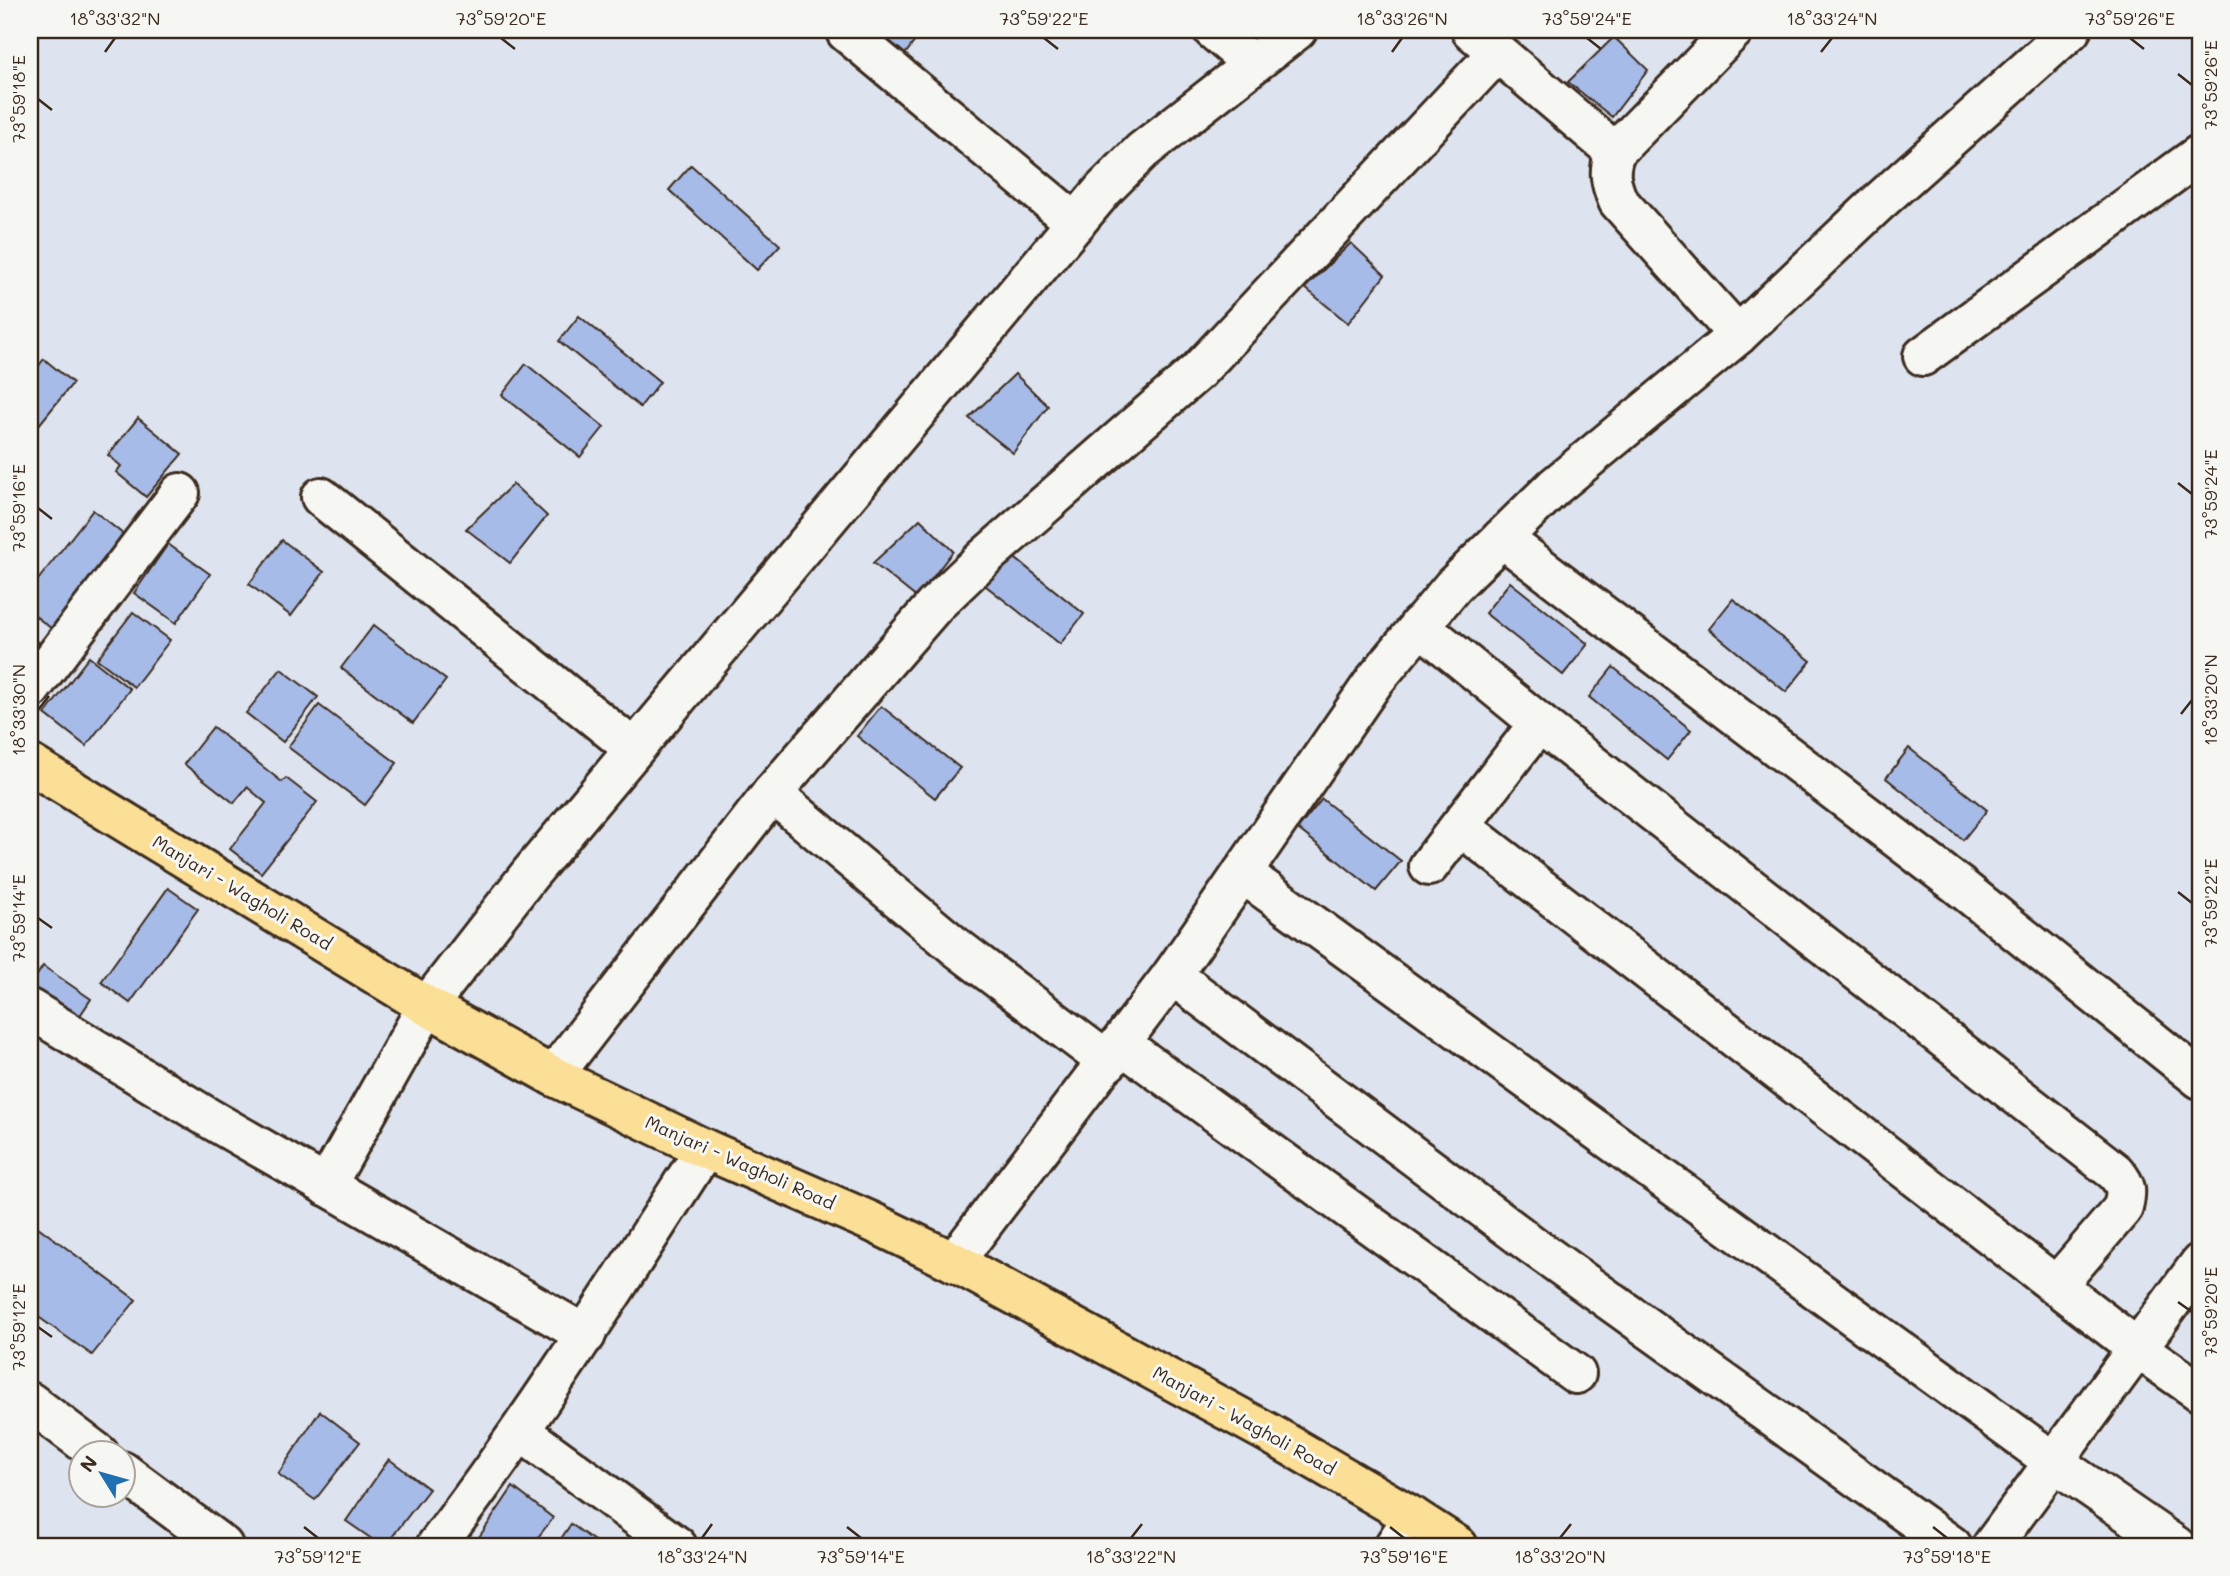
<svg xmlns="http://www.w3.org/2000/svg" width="2230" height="1576" font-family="Mali,sans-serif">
<rect width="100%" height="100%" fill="#dee4ef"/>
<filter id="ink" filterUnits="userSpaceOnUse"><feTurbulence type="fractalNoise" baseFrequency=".0143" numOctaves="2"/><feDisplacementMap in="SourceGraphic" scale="14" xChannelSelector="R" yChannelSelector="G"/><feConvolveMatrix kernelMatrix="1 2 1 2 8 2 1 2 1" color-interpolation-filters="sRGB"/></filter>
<g filter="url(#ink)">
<!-- building -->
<g fill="#a7bbe9" stroke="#3b2a1e" stroke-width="2">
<path d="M867,30H923L903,57Z"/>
<path d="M1614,37L1648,70L1612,117L1568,82Z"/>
<path d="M691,165L780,245L757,270L669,190Z"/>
<path d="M1351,243L1385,275L1348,323L1305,288Z"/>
<path d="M579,316L660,382L640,407L559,341Z"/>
<path d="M44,359L73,383L34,431L30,428V377Z"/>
<path d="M526,364L604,427L580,457L502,395Z"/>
<path d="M1015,374L1048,406L1013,453L969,418Z"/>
<path d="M138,418L182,454L146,497L116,472L121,466L108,455Z"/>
<path d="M513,484L547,516L510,563L466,529Z"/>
<path d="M93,510L129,539L56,632L30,612V590Z"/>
<path d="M920,519L953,551L917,598L873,563Z"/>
<path d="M282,540L324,572L291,616L249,584Z"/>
<path d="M168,544L210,574L176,623L134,593Z"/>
<path d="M1006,551L1084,614L1060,644L981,582Z"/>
<path d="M1510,582L1588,644L1563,675L1485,613Z"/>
<path d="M1733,599L1811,661L1786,692L1709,629Z"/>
<path d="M133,612L170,640L134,687L97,659Z"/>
<path d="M374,625L446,680L413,723L341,668Z"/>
<path d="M30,635L44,647L30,665Z"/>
<path d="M89,657L130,689L86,746L45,714Z"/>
<path d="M1613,667L1691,730L1667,760L1589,697Z"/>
<path d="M281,669L318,697L283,742L246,713Z"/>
<path d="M319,705L397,763L365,805L288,747Z"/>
<path d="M881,706L960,768L935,798L857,736Z"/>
<path d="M213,727L282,782L286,778L317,802L261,873L230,849L266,803L247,787L234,803L184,764Z"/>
<path d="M1909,748L1987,810L1963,840L1886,778Z"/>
<path d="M1322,799L1401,861L1376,891L1298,829Z"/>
<path d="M168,888L198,909L130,1003L101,982Z"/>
<path d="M43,966L91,999L73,1026L30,996V986Z"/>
<path d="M30,1221L136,1300L92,1355L30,1311Z"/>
<path d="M320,1411L360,1442L315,1500L278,1474Z"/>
<path d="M389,1459L429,1489L385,1546H382L346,1521Z"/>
<path d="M513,1487L553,1518L531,1546H473Z"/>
<path d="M571,1524L601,1546H556Z"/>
</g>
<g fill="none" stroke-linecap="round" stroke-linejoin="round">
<!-- minor casing -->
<g stroke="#3b2a1e" stroke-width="44">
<g id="minor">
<path d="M1213,30L1253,64"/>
<path d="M1471,30L1615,152"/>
<path d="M1734,30L1615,152C1608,171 1610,182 1618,201L1738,335"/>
<path d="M846,32L1076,223"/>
<path d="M1923,356L2200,154"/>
<path d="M321,497L634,749"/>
<path d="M1502,538L1958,885L2200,1079"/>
<path d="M1419,625L1539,723L2115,1172C2127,1186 2127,1190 2123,1208L2056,1286"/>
<path d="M30,690L180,493"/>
<path d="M772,793L956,947L1108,1062"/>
<path d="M1460,826L2137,1348L2200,1392"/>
<path d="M1429,866L1539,723"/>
<path d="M1242,873L2054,1462L2176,1546"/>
<path d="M1172,975L1532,1245L1952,1546"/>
<path d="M30,1009L207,1117L586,1335"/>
<path d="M1121,1044L1576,1374"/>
<path d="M553,1076L772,793L935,605L985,557L1198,371L1497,53"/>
<path d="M326,1186L427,1006L529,875L1104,189L1142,151L1297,30"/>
<path d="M954,1262L1172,975L1375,680L1453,586L1554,487L1738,335L1880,201L2071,30"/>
<path d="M30,1402L99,1454"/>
<path d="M520,1431L677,1546"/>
<path d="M122,1471L223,1546"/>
<path d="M436,1546C533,1419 618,1284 705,1149"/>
<path d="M1394,1546L1413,1517"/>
<path d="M1992,1546L2200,1263"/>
</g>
</g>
<!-- primary casing -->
<g stroke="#3b2a1e" stroke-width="44">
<path id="primary" d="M30,764L427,1006L553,1076L705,1149L872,1222L954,1262L1267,1432L1413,1517L1458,1546"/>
</g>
<!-- minor -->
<use href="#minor" stroke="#f6f6f2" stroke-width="38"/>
<!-- primary -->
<use href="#primary" stroke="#fbdf96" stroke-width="38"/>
</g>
</g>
<!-- ticks -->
<path fill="none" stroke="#3b2a1e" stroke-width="2.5" d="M501,38L515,49M1044,38L1058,49M1587,38L1601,49M2130,38L2144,49M105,52L115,38M1392,52L1402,38M1821,52L1832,38M2178,74L2192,85M38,99L52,110M2178,483L2192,494M38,508L52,519M38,710L49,696M2181,714L2192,700M2178,892L2192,903M38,918L52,928M2178,1302L2192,1312M38,1327L52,1337M304,1527L318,1538M847,1527L861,1538M1390,1527L1404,1538M1933,1527L1947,1538M702,1538L712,1524M1131,1538L1142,1524M1560,1538L1571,1524"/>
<g text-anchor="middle" stroke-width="6" stroke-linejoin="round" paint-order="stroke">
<!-- street labels -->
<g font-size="18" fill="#3b2a1e" stroke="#f6f6f2">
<text transform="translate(242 893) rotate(31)" y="6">Manjari - Wagholi Road</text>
<text transform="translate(740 1163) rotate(24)" y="6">Manjari - Wagholi Road</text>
<text transform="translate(1244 1421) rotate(29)" y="6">Manjari - Wagholi Road</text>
</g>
</g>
<!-- margin -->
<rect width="2230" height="1576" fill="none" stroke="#f6f6f2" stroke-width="77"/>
<!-- north arrow -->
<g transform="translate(102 1474) rotate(307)"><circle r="33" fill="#f6f6f2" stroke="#aba49d" stroke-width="2"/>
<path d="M0-5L12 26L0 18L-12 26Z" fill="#1f6fb2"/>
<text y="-10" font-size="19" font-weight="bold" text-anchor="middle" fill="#3b2a1e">N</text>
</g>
<rect x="38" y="38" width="2154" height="1500" fill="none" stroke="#3b2a1e" stroke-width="2.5"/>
<g font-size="18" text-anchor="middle" fill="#3b2a1e">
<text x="115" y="25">18°33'32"N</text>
<text x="501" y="25">73°59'20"E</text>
<text x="1044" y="25">73°59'22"E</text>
<text x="1402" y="25">18°33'26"N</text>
<text x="1587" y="25">73°59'24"E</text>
<text x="1832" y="25">18°33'24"N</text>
<text x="2130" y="25">73°59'26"E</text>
<text transform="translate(2211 85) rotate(-90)" y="6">73°59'26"E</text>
<text transform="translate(19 99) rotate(-90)" y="6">73°59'18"E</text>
<text transform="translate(2211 494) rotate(-90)" y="6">73°59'24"E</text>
<text transform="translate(19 508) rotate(-90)" y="6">73°59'16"E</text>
<text transform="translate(2211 700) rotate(-90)" y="6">18°33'20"N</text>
<text transform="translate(19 710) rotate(-90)" y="6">18°33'30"N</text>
<text transform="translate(2211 903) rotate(-90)" y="6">73°59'22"E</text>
<text transform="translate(19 918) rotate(-90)" y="6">73°59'14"E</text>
<text transform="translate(2211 1312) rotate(-90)" y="6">73°59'20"E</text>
<text transform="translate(19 1327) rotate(-90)" y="6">73°59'12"E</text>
<text x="318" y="1563">73°59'12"E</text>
<text x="702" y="1563">18°33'24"N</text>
<text x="861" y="1563">73°59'14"E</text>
<text x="1131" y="1563">18°33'22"N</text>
<text x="1404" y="1563">73°59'16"E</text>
<text x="1560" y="1563">18°33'20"N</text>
<text x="1947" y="1563">73°59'18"E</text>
</g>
</svg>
